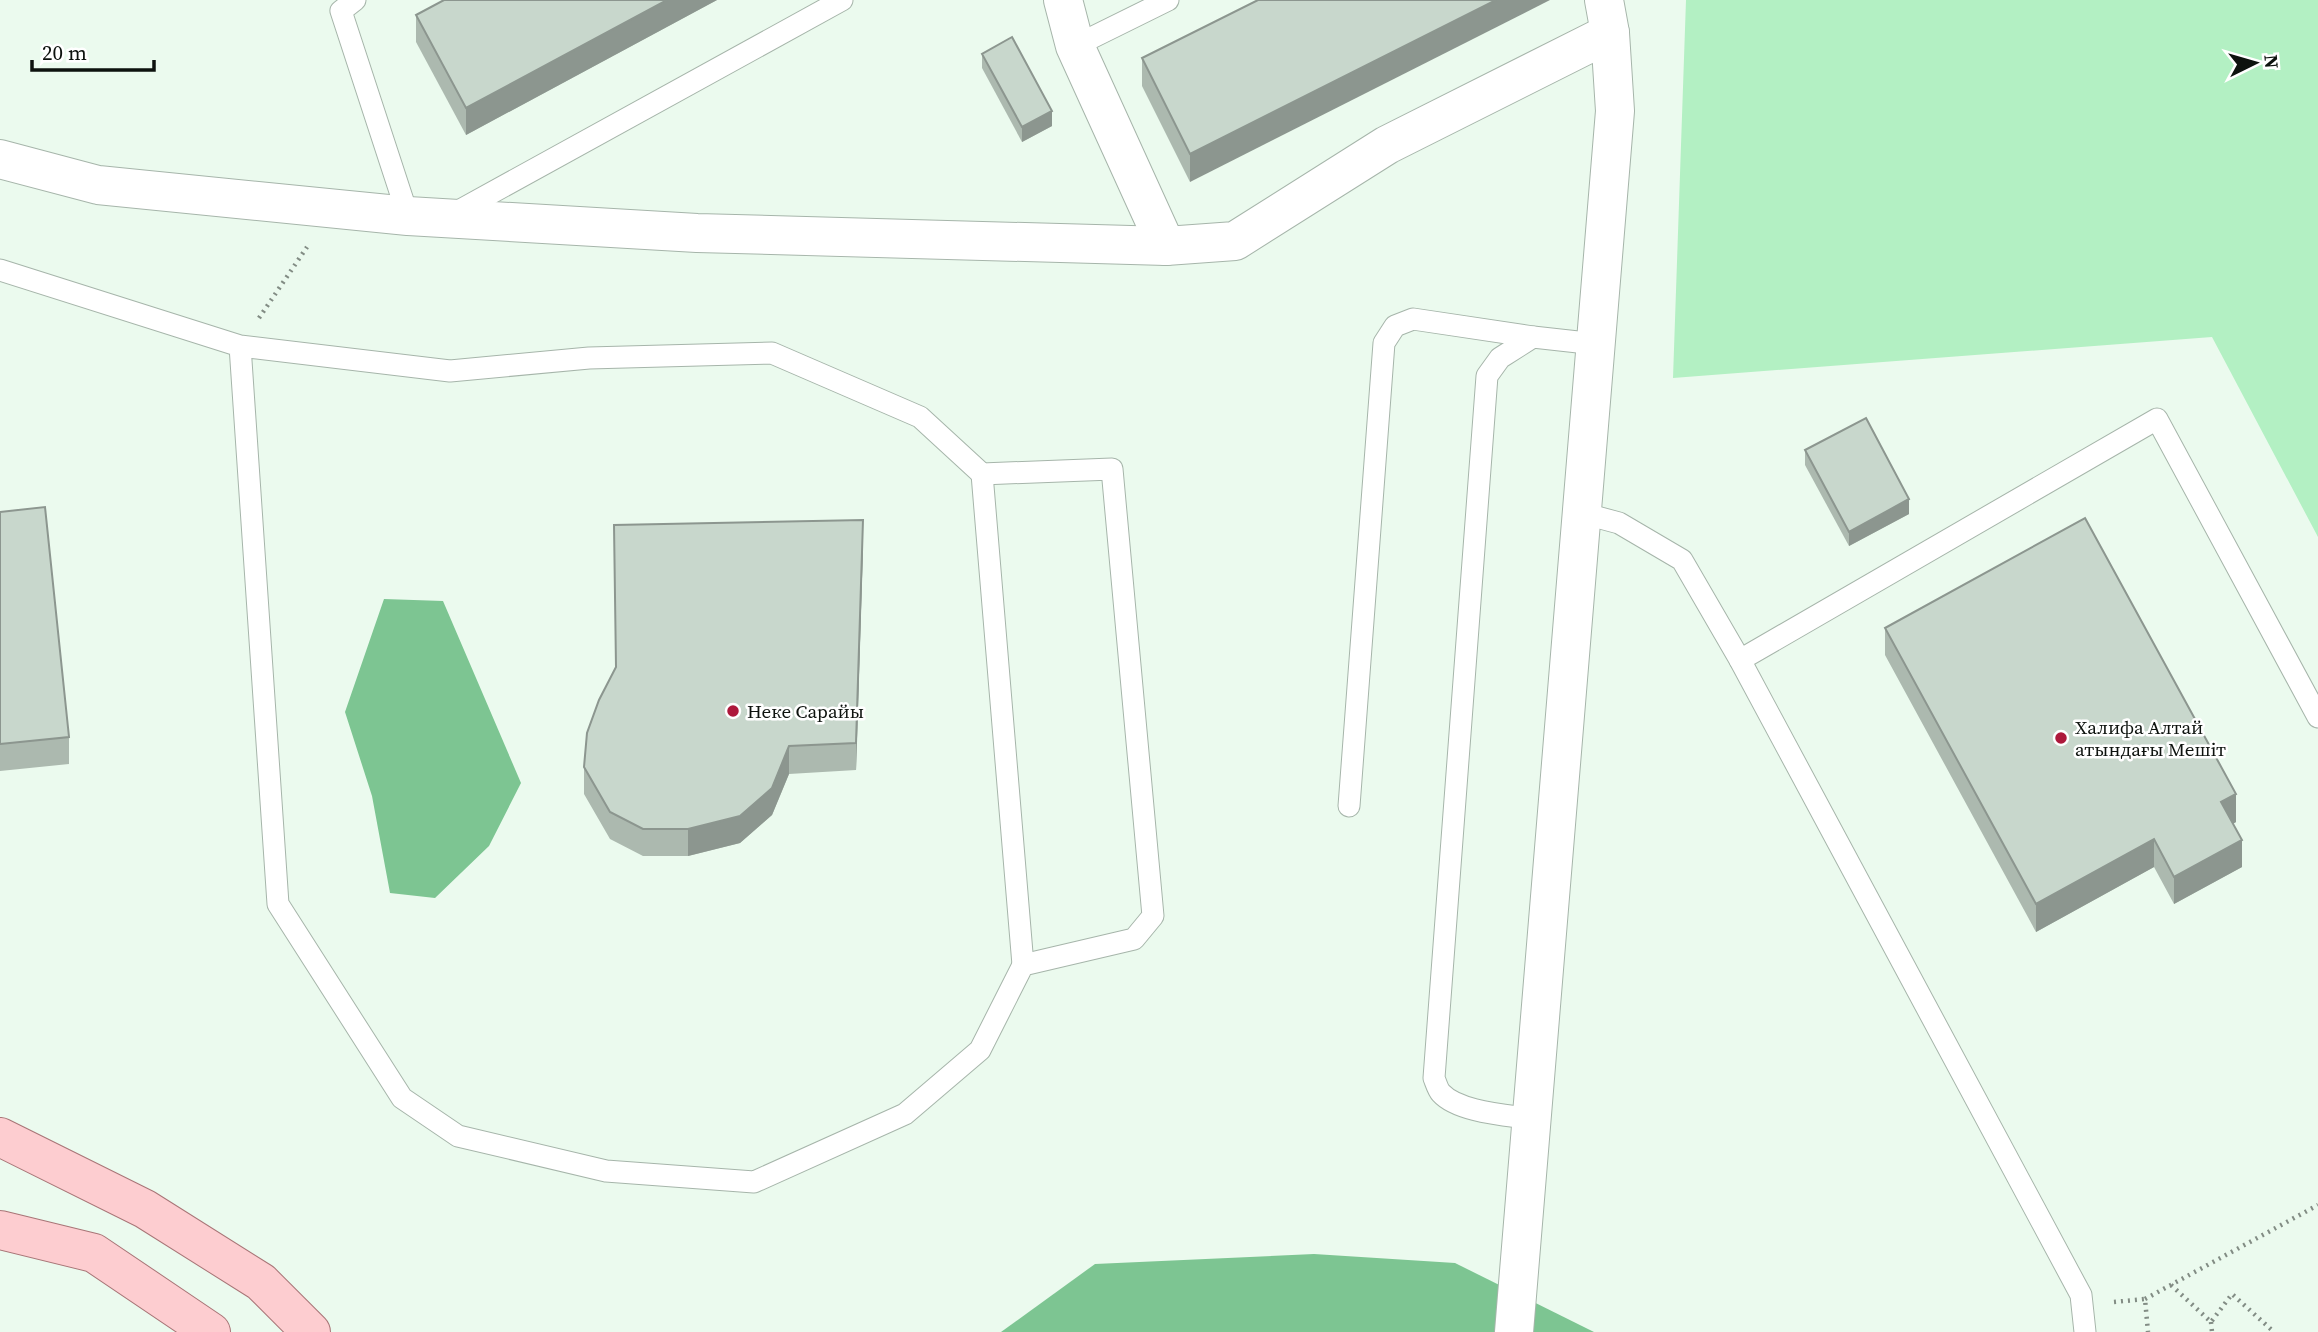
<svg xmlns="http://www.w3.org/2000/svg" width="2318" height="1332" font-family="'Source Serif 4',serif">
<rect width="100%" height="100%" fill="#ebfaee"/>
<!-- green -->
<path fill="#b3f0c3" d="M1686,0H2318V537L2212,337L1673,378Z"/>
<!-- forest -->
<g fill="#7dc592">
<path d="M384,599L443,601L521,783L489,846L435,898L390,893L372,796L345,712Z"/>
<path d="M1314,1254L1455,1263L1594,1332H1001L1095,1264Z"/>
</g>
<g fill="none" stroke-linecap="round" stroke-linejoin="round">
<!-- service casing -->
<g stroke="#a6b5aa" stroke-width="23">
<g id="service">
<path d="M355,0L341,11L408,216"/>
<path d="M1075,46L1168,0"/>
<path d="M455,213L842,0"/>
<path d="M0,270L240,346L450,371L589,358L772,353L920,417L982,474L1112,469L1153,916L1134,939L1023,965L980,1050L905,1114L754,1182L606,1171L458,1136L402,1098L278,904L240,346"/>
<path d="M982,474L1023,965"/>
<path d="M1582,513L1619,523L1682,560L1740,660"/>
<path d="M1349,806L1384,343L1395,326L1413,319L1533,337"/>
<path d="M1532,1119C1507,1115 1458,1112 1441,1093C1438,1090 1436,1083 1434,1078L1487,376L1500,358L1533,337L1596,344"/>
<path d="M2085,1332L2081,1295L1740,660L2157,419L2318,717"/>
</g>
</g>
<!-- minor casing -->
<g stroke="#a6b5aa" stroke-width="40">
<g id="minor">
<path d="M1063,0L1075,46L1166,246"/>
<path d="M0,159L98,185L408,216L697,233L1166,246L1235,241L1387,145L1610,33"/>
<path d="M1514,1332L1615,111L1610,33L1604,0"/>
</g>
</g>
<!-- primary casing -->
<g stroke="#a87577" stroke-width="40">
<g id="primary">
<path d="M0,1137L145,1209L261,1282L311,1332"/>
<path d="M0,1230L94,1253L211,1332"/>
</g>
</g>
<!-- path -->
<g stroke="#828c84" stroke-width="4.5" stroke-dasharray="2 5" stroke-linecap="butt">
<path d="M259,318L307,247"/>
<path d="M2171,1285L2211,1322L2232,1294L2274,1332"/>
<path d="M2145,1299L2318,1205"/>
<path d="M2114,1302L2145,1299L2148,1332"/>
<path d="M2211,1322L2212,1332"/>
</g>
<!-- service -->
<use href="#service" stroke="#fff" stroke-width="21"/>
<!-- minor -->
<use href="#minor" stroke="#fff" stroke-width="38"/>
<!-- primary -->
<use href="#primary" stroke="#fdcdd0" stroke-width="38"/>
</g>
<!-- wall -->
<g fill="#acb9af">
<path d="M444,0H717L466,135L416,42V15Z"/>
<path d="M1258,0L1190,182L1142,86V58Z"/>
<path d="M982,54L1052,126L1022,142L982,68Z"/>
<path d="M1805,450L1909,514L1849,546L1805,465Z"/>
<path d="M0,512L69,737V764L0,771Z"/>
<path d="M863,547L856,770L789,774L772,815L740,843L688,856H643L610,839L584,794V767L616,668Z"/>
<path d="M1885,628L2236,822L2233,824L2242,867L2174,904L2154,867L2036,932L1885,655Z"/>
</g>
<!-- shaded-wall -->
<g fill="#8c968f">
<path d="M667,0H717L466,135V108Z"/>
<path d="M1496,0H1550L1190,182V154Z"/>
<path d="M1052,111V126L1022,142V127Z"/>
<path d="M1909,499V514L1849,546V532Z"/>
<path d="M863,520V547L856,770V743Z"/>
<path d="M789,746V774L772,815L740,843L688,856V829Z"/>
<path d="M2236,794V822L2221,830V802Z"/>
<path d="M2154,839V867L2036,932V904Z"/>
<path d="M2242,840V867L2174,904V877Z"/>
</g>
<!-- building -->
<g fill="#c8d7cc" stroke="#8c968f" stroke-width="2">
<path d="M444,0H667L466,108L416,15Z"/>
<path d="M1258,0H1496L1190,154L1142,58Z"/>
<path d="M1012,37L1052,111L1022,127L982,54Z"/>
<path d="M1866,418L1909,499L1849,532L1805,450Z"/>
<path d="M45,507L69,737L0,744V512Z"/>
<path d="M2085,518L2236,794L2221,802L2242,840L2174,877L2154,839L2036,904L1885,628Z"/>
<path d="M863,520L856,743L789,746L772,788L740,816L688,829H643L610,812L584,767L587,733L599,700L616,667L614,525Z"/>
</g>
<!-- markers -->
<g fill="#ad183b" stroke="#fff" stroke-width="2.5">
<circle cx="733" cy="711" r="7"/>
<circle cx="2061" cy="738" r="7"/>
</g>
<g text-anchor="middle" stroke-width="5" stroke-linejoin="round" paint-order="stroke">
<!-- poi labels -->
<g font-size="19" fill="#0d120e" stroke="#fff" text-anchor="start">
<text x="747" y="718">Неке Сарайы</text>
<text x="2075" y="734">Халифа Алтай<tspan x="2075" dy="22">атындағы Мешіт</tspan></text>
</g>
</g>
<!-- north arrow -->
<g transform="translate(2255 63) rotate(85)" stroke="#ffffff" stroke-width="5" paint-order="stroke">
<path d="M0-5L12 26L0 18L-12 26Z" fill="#0d120e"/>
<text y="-10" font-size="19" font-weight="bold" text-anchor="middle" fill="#0d120e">N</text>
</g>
<!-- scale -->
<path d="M32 60v10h122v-10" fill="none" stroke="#0d120e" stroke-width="3.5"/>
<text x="42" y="60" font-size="21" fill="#0d120e" stroke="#ffffff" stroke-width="5" paint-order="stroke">20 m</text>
</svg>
